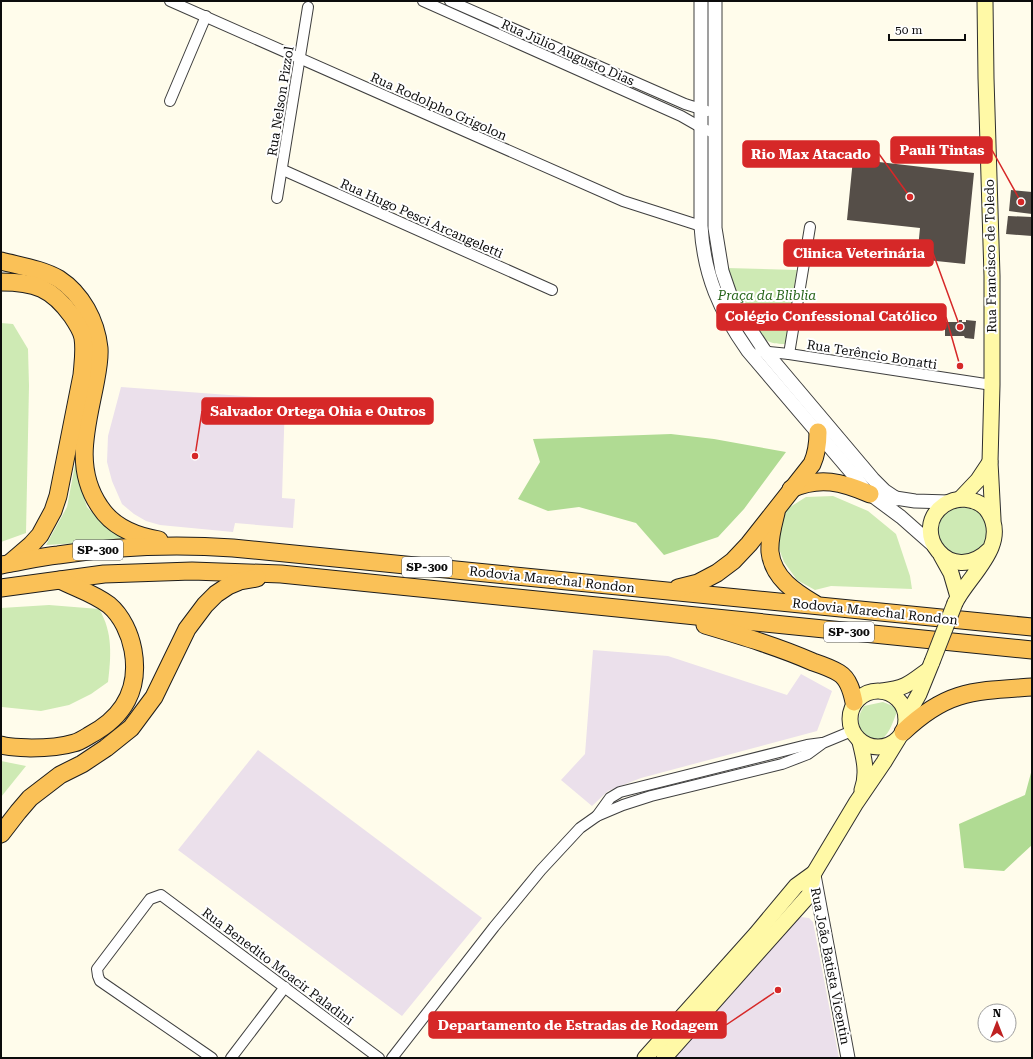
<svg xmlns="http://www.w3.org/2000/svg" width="1033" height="1059" font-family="'Roboto Serif',serif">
<rect width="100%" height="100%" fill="#fffceb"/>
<!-- industrial -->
<g fill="#ebe0eb">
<path d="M121,387L285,399L282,498L295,499L293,528L235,523L233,532L160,525L146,521L134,514L122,504L112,481L107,462L108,436Z"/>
<path d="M593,650L668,656L787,695L801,674L832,691L817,731L641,778L608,791L592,806L561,780L585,754Z"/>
<path d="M258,750L482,918L402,1016L178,850Z"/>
<path d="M801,917L809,918L813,922L839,1058H669L794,921Z"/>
</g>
<!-- green -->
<g fill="#ceeab4">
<path d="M727,268L797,270L786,344C780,344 773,344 768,341C755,334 732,283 727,268Z"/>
<path d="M1,323L13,324L28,349L29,386L26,533L1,542Z"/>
<path d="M77,454L78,479L87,507L106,527L134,540L46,545L67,507Z"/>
<path d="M833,496L868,511L896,534L910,576L912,589L831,586L815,590L797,580L784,562L778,546L780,527L787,509L806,497Z"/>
<path d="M968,505L984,515L989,533L988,539L981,549L964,556L952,554L942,546L937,534L938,522L950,508Z"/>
<path d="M49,605L99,609C113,632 111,656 108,682L91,694L69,705L41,711L2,707L1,706V608Z"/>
<path d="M883,702L893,706L897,712C893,721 890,733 882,739C867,750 857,730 859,718C859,714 862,710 864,706Z"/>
<path d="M1,761L26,766L1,797Z"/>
</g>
<!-- forest -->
<g fill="#b0db93">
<path d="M671,434L714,439L786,452L744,509L718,537L664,555L636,523L579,507L548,511L518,499L540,462L533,439Z"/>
<path d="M1032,769V845L1004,871L964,868L959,824L1025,795Z"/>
</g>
<!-- building -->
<g fill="#554e48">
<path d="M853,159L974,173L965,264L917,259L920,228L847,220Z"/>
<path d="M1011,190L1032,192V214L1009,211Z"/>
<path d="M1008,216L1032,217V236L1006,234Z"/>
<path d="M959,320H962V322H966V320L976,321L974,339L965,338L964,336H945V322H959Z"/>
</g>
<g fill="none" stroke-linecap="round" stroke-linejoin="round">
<!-- minor casing -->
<g stroke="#3f3f3f" stroke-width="12">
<g id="minor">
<path d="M170,1L623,201L701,226"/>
<path d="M423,1L681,116L702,128L716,134"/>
<path d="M450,1L685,104L707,111"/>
<path d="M170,101L206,16"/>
<path d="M283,170L552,290"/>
<path d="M277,198L308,7"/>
<path d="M760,351L789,354L992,385"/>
<path d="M789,354L810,227"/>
<path d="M597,816L610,798L620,792L807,745L822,743"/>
<path d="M212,1058L100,981L98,976L97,969L150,899L161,895L379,1058"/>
<path d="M231,1058L285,987"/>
<path d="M392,1058L494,927L541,870L580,828L597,816L623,805L651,796L782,764L808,754L823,743L852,731"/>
</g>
</g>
<!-- tertiary casing -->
<g stroke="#3f3f3f" stroke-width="15">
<g id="tertiary">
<path d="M701,1V226C704,276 720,311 748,351L857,479L866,492"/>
<path d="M715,1V228L722,271L733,303L764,350L873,479L885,491L897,499"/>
<path d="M870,494L901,517L935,547"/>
<path d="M889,497L915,501L949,502"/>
<path d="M814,875L848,1058"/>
</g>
</g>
<!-- secondary casing -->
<g stroke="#2e2e2e" stroke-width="17">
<g id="secondary">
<path d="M985,1L986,78L992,276V385L990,462L993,519"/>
<path d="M960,499L978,480L990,462"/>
<path d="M941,555L951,573L958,597"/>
<path d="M955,603C968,576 1009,546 989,513C984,504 974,500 964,499C957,499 950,501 944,505C908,530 950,589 990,549"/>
<circle cx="878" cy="719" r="28"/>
<path d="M882,691C906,688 909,684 928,670"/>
<path d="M906,717L919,694L932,662"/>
<path d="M860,742C864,758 868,774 862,790"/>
<path d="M645,1058L756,934L796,886L814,873"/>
<path d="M664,1058L809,895L814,873L856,803L884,762L898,739"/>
</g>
</g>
<!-- trunk casing -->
<g stroke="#1d1d1d" stroke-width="19">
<g id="trunk">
<path d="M1,261C20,266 42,269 59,279C82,294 96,321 99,348C100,359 97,373 95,384C87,426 73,468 100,507C113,527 135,536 159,540"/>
<path d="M1,282C35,282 52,288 72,316C76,322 82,331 83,338C85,351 83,363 82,375L58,496L53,511L40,535L31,545L10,563"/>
<path d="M791,489C820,476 842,482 870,494"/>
<path d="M776,513C773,525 769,539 770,552C773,578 795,592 815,604"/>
<path d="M1,565C20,562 39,557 58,555C117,546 175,544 233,548L1032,627"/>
<path d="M1,588L104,574L192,571L281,574L1032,650"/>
<path d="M678,588L698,583L717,573L733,561L749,544L812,464C817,453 818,444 818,432"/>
<path d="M705,625C742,636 779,647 813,662C822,665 831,668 839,673C849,679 852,692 854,702"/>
<path d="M903,732C947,690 974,691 1032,687"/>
<path d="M1,745C10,748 21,747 31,748C45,748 61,747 74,743C79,742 85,738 90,735C124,717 140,689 133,650C130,634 122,616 109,605C95,594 76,588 60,580"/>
<path d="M1,834L18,812L30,798L60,775L82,764L106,748L131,728L154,697L187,629L205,605L216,594L228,586L240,581L257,578"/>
</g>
</g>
<!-- minor -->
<use href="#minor" stroke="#fff" stroke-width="10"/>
<!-- tertiary -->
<use href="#tertiary" stroke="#fff" stroke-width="13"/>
<!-- secondary -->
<use href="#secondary" stroke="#fff9a6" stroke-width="15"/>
<!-- trunk -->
<use href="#trunk" stroke="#fac157" stroke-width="17"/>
<!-- secondary-bridge casing -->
<g stroke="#2e2e2e" stroke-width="17" stroke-linecap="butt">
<path id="secondary-bridge" d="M932,662L955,603"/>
</g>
<!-- secondary-bridge -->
<use href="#secondary-bridge" stroke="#fff9a6" stroke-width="15"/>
</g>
<g text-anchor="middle" stroke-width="4" stroke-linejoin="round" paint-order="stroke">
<!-- shield labels -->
<g fill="#fff" stroke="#555" stroke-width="1">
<rect x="73" y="540" width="50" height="20" rx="3"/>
<rect x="402" y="557" width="50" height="20" rx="3"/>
<rect x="824" y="622" width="50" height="20" rx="3"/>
</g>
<g font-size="12" font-weight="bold" fill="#0c0c0c">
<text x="98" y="554">SP-300</text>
<text x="427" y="571">SP-300</text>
<text x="849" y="636">SP-300</text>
</g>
<!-- street labels -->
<g font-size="13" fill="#0c0c0c" stroke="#fff">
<text transform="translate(568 52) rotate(24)" y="5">Rua Julio Augusto Dias</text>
<text transform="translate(280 101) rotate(-81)" y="5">Rua Nelson Pizzol</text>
<text transform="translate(439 106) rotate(24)" y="5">Rua Rodolpho Grigolon</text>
<text transform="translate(422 218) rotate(24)" y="5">Rua Hugo Pesci Arcangeletti</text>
<text transform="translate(990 256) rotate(-91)" y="5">Rua Francisco de Toledo</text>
<text transform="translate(872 354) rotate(9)" y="5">Rua Terêncio Bonatti</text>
<text transform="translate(552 579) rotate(6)" y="5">Rodovia Marechal Rondon</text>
<text transform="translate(875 611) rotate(6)" y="5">Rodovia Marechal Rondon</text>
<text transform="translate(278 966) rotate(37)" y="5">Rua Benedito Moacir Paladini</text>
<text transform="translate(831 966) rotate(79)" y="5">Rua João Batista Vicentin</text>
</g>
<!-- park labels -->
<g font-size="13" font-style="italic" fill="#27651b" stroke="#fff">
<text x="767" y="300">Praça da Bliblia</text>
</g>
</g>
<!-- callouts -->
<path fill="none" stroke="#d62828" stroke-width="1.5" d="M1021 202L992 150M910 197L879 154M960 327L933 253M960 366L946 317M195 456L202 411M778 990L726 1025"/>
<g fill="#d62828" stroke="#fff" stroke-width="1.5">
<circle cx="1021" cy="202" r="4"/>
<circle cx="910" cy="197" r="4"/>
<circle cx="960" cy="327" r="4"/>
<circle cx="960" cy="366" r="4"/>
<circle cx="195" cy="456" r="4"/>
<circle cx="778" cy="990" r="4"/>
</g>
<g fill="#d62828" stroke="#d62828" stroke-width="1.5">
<rect x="891" y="137" width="101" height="26" rx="4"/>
<rect x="743" y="141" width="136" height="26" rx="4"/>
<rect x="784" y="240" width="149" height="26" rx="4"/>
<rect x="717" y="304" width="229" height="26" rx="4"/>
<rect x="202" y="398" width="231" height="26" rx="4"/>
<rect x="429" y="1012" width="297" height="26" rx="4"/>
</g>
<g font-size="14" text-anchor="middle" font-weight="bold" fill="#fff">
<text x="942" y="155">Pauli Tintas</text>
<text x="811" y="159">Rio Max Atacado</text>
<text x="859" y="258">Clinica Veterinária</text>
<text x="831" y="321">Colégio Confessional Católico</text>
<text x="318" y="416">Salvador Ortega Ohia e Outros</text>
<text x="578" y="1030">Departamento de Estradas de Rodagem</text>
</g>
<!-- border -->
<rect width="1033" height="1059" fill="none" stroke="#0c0c0c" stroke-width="4"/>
<!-- north arrow -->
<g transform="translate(997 1023)"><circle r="19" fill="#ffffff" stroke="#9e9e9e"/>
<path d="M0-3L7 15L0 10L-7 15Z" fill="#bf2121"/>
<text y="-6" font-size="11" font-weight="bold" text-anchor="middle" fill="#0c0c0c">N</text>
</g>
<!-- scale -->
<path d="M889 34v6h76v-6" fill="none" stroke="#0c0c0c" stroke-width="2"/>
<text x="895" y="34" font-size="12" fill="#0c0c0c" stroke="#ffffff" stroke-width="3" paint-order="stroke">50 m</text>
</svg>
